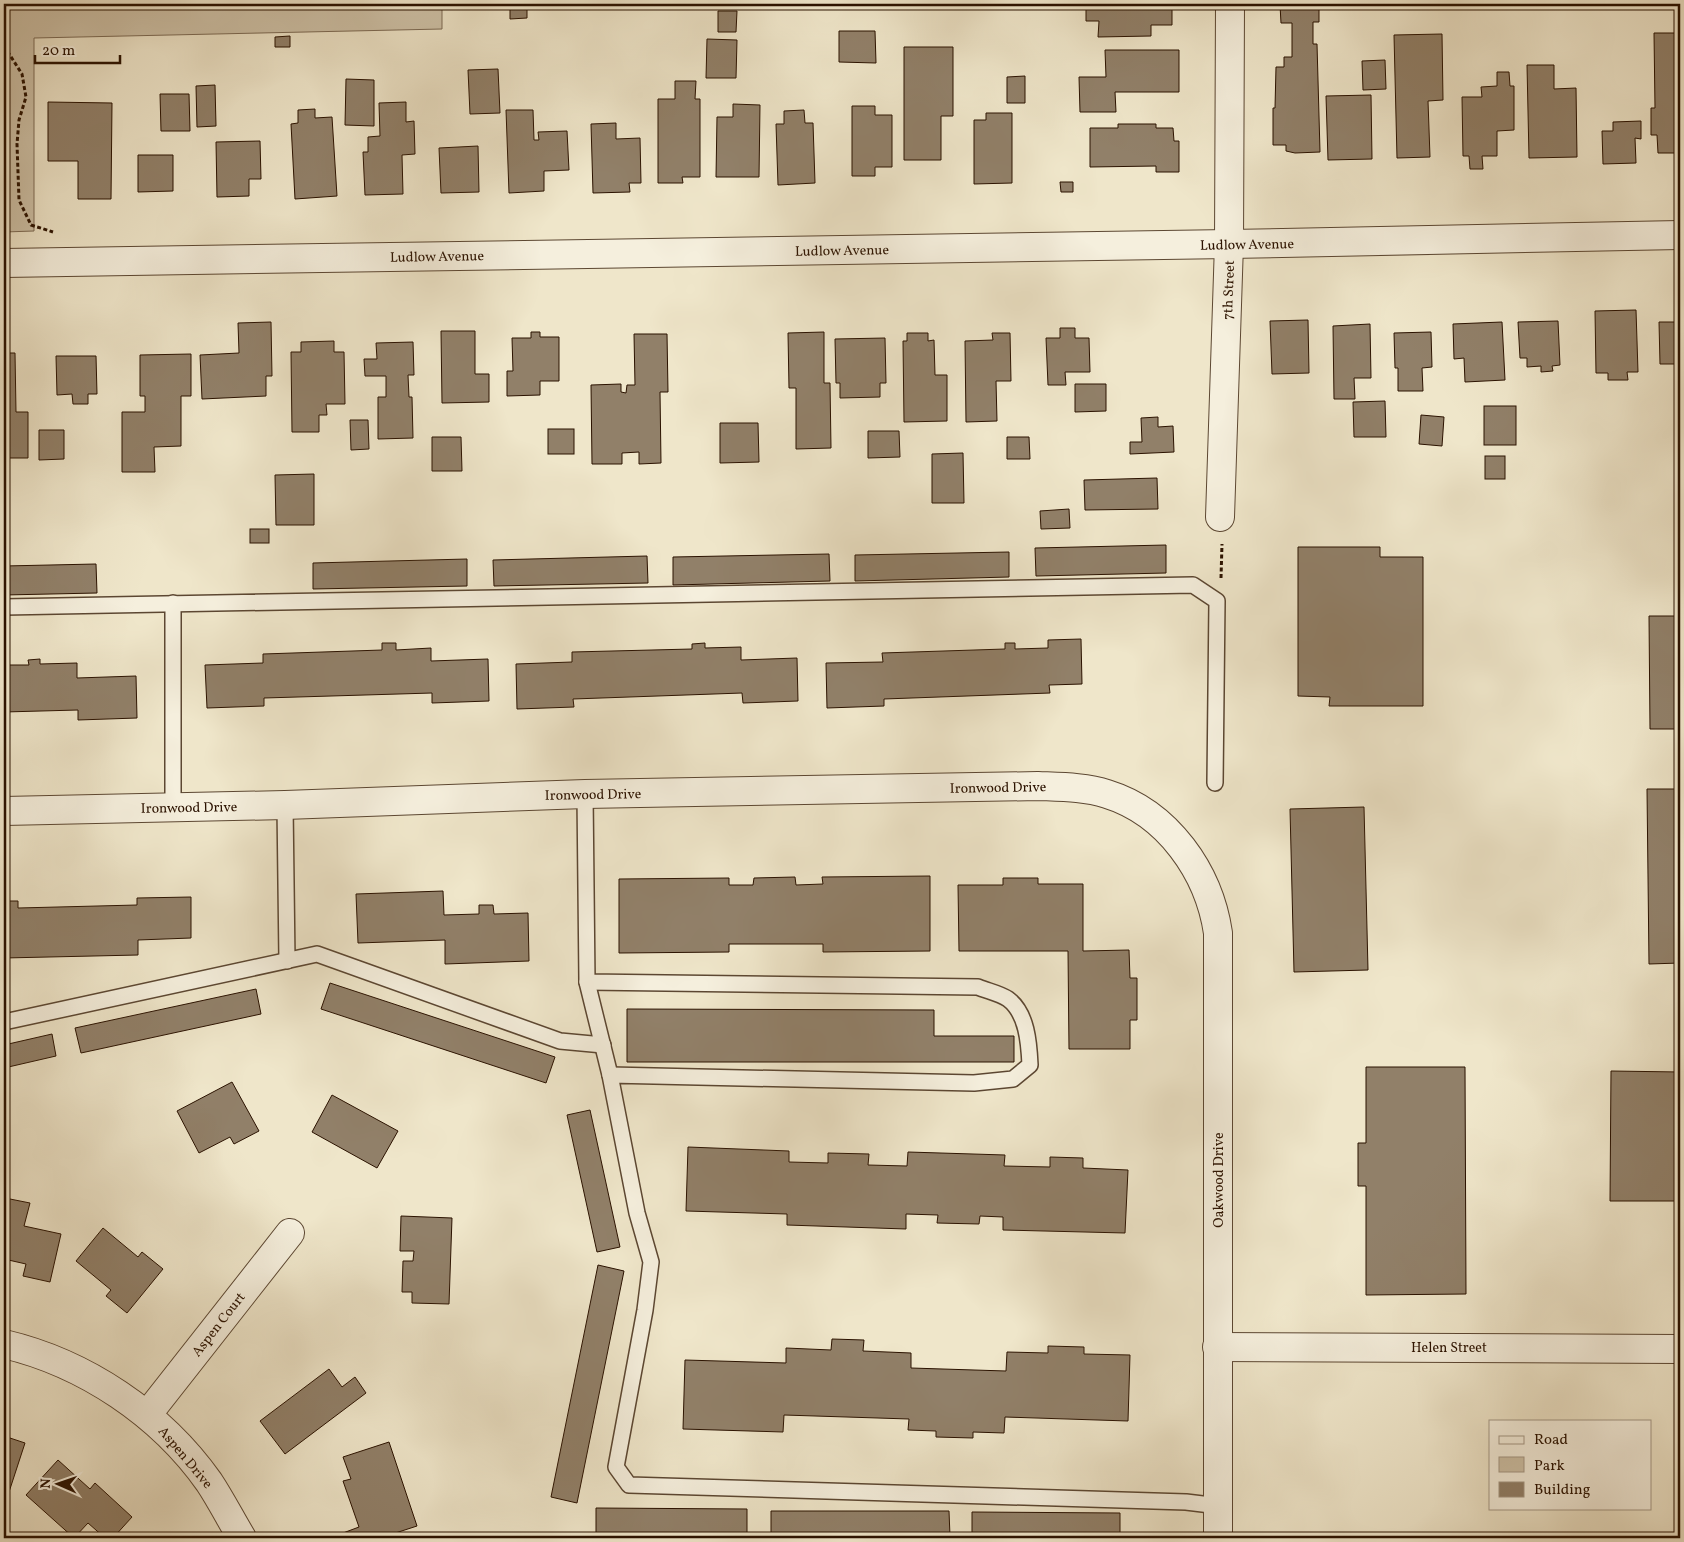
<svg xmlns="http://www.w3.org/2000/svg" width="1684" height="1542" font-family="Vollkorn,serif">
<rect width="100%" height="100%" fill="#efe6ca"/>
<filter id="stains"><feTurbulence type="fractalNoise" baseFrequency=".004" numOctaves="4"/><feColorMatrix values="0 0 0 0 .2 0 0 0 0 .09 0 0 0 0 .02 0 0 0 .5 -.17"/></filter>
<radialGradient id="worn" r=".72"><stop offset=".6" stop-color="#630" stop-opacity="0"/><stop offset="1" stop-color="#630" stop-opacity=".3"/></radialGradient>
<!-- green -->
<path fill="#cec2a8" stroke="#7c6a54" d="M4,4H442V29L34,38V231L4,232Z"/>
<!-- building -->
<g fill="#918069" stroke="#2b1200">
<path d="M510,4H527V18L510,19Z"/>
<path d="M1086,4H1172V25H1151V36L1098,37L1099,21H1086Z"/>
<path d="M1280,5H1319V22H1313V44H1317L1320,152L1295,153L1286,151V145H1273V108H1275L1276,67H1284V57H1292V23H1281Z"/>
<path d="M718,11H737L736,32H718Z"/>
<path d="M839,31H875L876,63L839,62Z"/>
<path d="M1654,33H1680V153H1658L1657,135H1651V108H1655Z"/>
<path d="M1442,34L1443,100L1428,101L1430,157L1397,158L1394,35Z"/>
<path d="M290,36V47H275V37Z"/>
<path d="M707,39L737,40L736,78H706Z"/>
<path d="M904,47H953V116H941V160H904Z"/>
<path d="M1105,50H1179V92H1115L1116,112H1080L1079,77H1106Z"/>
<path d="M1385,60L1386,89L1363,90L1362,61Z"/>
<path d="M1527,65H1554V89L1576,88L1577,157L1529,158Z"/>
<path d="M498,69L500,113L470,114L468,70Z"/>
<path d="M1497,72H1509L1510,86H1514V130L1497,131V156H1482L1483,169H1470L1469,156H1463L1462,97H1482L1481,87L1497,86Z"/>
<path d="M1025,76V103H1007V77Z"/>
<path d="M346,79L374,80V126L345,125Z"/>
<path d="M675,81H696L695,99H700V177H682L683,183H658V99H675Z"/>
<path d="M215,85L216,126L197,127L196,86Z"/>
<path d="M160,94H189L190,131H161Z"/>
<path d="M1371,95L1372,159L1328,160L1326,96Z"/>
<path d="M48,102L112,103L111,199H78V161H48Z"/>
<path d="M406,102V122L414,121L415,154L402,155L403,194L365,195L363,152H368V137L380,136L379,103Z"/>
<path d="M733,104L760,105L759,177H716L717,117H733Z"/>
<path d="M852,106H875V115H892V167H875V176H852Z"/>
<path d="M315,109V118L332,117L337,196L295,199L291,124L298,123V110Z"/>
<path d="M506,110H533L534,140H539L538,132L567,131L569,170L544,171V191L509,193Z"/>
<path d="M804,110L805,123H813L815,183L778,185L776,124H784V111Z"/>
<path d="M986,113H1012V183L974,184V120H986Z"/>
<path d="M1641,121V139L1635,138L1636,163L1603,164L1602,131H1613V122Z"/>
<path d="M616,123V139L640,138L641,183H629L630,192L593,193L591,124Z"/>
<path d="M1118,124H1156V128H1173L1174,141H1179V172H1156V166L1090,167V128H1118Z"/>
<path d="M260,141L261,179H249V196L217,197L216,142Z"/>
<path d="M478,146L479,192L441,193L439,148Z"/>
<path d="M138,155H173V191L138,192Z"/>
<path d="M1060,182H1073V192H1061Z"/>
<path d="M1636,310L1638,372H1627L1628,380H1608V373H1596L1595,311Z"/>
<path d="M1308,320L1309,373L1272,374L1270,321Z"/>
<path d="M1558,321L1560,365L1552,366L1553,371L1541,372V366L1527,367V358H1520L1518,322Z"/>
<path d="M271,322L272,376H266V396L202,399L200,355L239,353L238,323Z"/>
<path d="M1502,322L1505,380L1465,382L1464,358L1454,359L1453,324Z"/>
<path d="M1659,322H1680V380H1677L1676,364H1660Z"/>
<path d="M1370,324L1371,378H1354L1355,399H1334L1333,326Z"/>
<path d="M1060,328H1075V338H1089L1090,372H1065L1066,385H1048L1046,338H1060Z"/>
<path d="M441,331H475V374H489V402L442,403Z"/>
<path d="M531,332H540V337H559V381H540V395L507,396V371H513L512,338H531Z"/>
<path d="M824,332V383H830L831,448L796,449V388H789L788,333Z"/>
<path d="M1431,332L1432,367L1422,368L1423,391H1398V368H1395L1394,333Z"/>
<path d="M907,333H928V341L934,340L935,375H947V421L904,422L903,341H907Z"/>
<path d="M992,333H1010L1011,381H996L997,421L966,422L965,341L993,340Z"/>
<path d="M634,334H667L668,392H660L661,463L639,464V452L622,453V464H592L591,385L621,384V392L626,393L627,385H635Z"/>
<path d="M885,338L886,383H880V397L840,398V383H836L835,339Z"/>
<path d="M334,341V352H344L345,404H326L327,415H319V432H292L291,352H301V342Z"/>
<path d="M413,342L414,375H408L409,397H412L413,438L378,439V397H386V376H365L364,359H377L376,343Z"/>
<path d="M4,353H15L16,412H28V458H4Z"/>
<path d="M191,354V396H181V446L154,447L155,472H122V412H145V396H140V355Z"/>
<path d="M56,356H96L97,394H88V404H73L72,394L57,395Z"/>
<path d="M1075,384H1106V411L1075,412Z"/>
<path d="M1385,401L1386,437H1354L1353,402Z"/>
<rect x="1484" y="406" width="32" height="39"/>
<path d="M1421,415L1444,417L1442,446L1419,444Z"/>
<path d="M1158,417V427L1173,426L1174,452L1130,454V442H1142L1141,418Z"/>
<path d="M350,420H368L369,449L351,450Z"/>
<path d="M720,423H758L759,462L720,463Z"/>
<rect x="548" y="429" width="26" height="25"/>
<path d="M39,430H64V459L39,460Z"/>
<path d="M868,431H899L900,457L868,458Z"/>
<path d="M432,437H461L462,471H432Z"/>
<path d="M1007,437H1029L1030,459H1007Z"/>
<path d="M963,453L964,503H932V454Z"/>
<rect x="1485" y="456" width="20" height="23"/>
<path d="M314,474V525H276L275,475Z"/>
<path d="M1157,478L1158,509L1085,510L1084,480Z"/>
<path d="M1069,509L1070,528L1041,529L1040,511Z"/>
<rect x="250" y="529" width="19" height="14"/>
<path d="M1166,545V573L1036,576L1035,548Z"/>
<path d="M1298,547H1380V557H1423V706H1329L1330,697L1298,696Z"/>
<path d="M1009,552V577L855,581V555Z"/>
<path d="M829,554L830,581L673,585V557Z"/>
<path d="M647,556L648,583L494,586L493,560Z"/>
<path d="M467,559V586L313,589V563Z"/>
<path d="M96,564L97,593L4,595V566Z"/>
<path d="M1649,616H1680V729H1650Z"/>
<path d="M1081,639L1082,684L1049,685L1050,693L884,699V706L827,708L826,663L883,662L882,653L1005,649V643H1015V649L1048,648V640Z"/>
<path d="M382,643H396V650L431,648V661L488,659L489,701L432,703V693L264,698V706L207,708L205,665L263,663V654L382,650Z"/>
<path d="M705,643V648L741,647V660L797,658L798,701L743,703L742,693L573,699L574,707L517,709L516,664L572,662V652L692,649V644Z"/>
<path d="M40,659V664L77,663V678L136,676L137,718L78,720V710L4,712V665H29L28,660Z"/>
<path d="M1647,789H1680V963L1649,964Z"/>
<path d="M1364,807L1368,970L1294,972L1290,809Z"/>
<path d="M930,876V951L823,952V944H729V952L619,953V879L729,878V885H753L754,878L795,877L796,885L823,884L822,877Z"/>
<path d="M1003,878H1038V884H1083V951L1129,950L1130,978H1137V1020H1130V1049H1069L1068,951H959L958,885H1003Z"/>
<path d="M443,891L444,915L479,914V905H493L494,914L528,913L529,961L445,964V940L358,943L356,894Z"/>
<path d="M191,897V938L138,940V955L4,958V901H18V908L137,905V898Z"/>
<path d="M330,983L555,1057L546,1083L321,1009Z"/>
<path d="M256,989L261,1014L81,1053L75,1028Z"/>
<path d="M627,1009L934,1010V1036H1014V1062H627Z"/>
<path d="M52,1034L56,1056L4,1068V1045Z"/>
<path d="M1366,1067H1465L1466,1294L1366,1295V1186H1358V1143H1366Z"/>
<path d="M1611,1071L1680,1072V1201H1610Z"/>
<path d="M232,1082L259,1131L234,1144L230,1137L199,1153L177,1111Z"/>
<path d="M332,1095L398,1131L377,1168L312,1132Z"/>
<path d="M590,1110L620,1247L597,1252L567,1115Z"/>
<path d="M688,1147L789,1151V1162L828,1163V1153L869,1154L868,1165L907,1166L908,1152L1005,1155L1004,1166L1050,1167V1157L1083,1158V1168L1128,1170L1125,1233L1003,1230V1217L980,1216L979,1224L937,1223L938,1215L906,1214V1229L787,1225V1214L686,1211Z"/>
<path d="M5,1198L30,1203L24,1226L61,1234L50,1282L23,1276L26,1264L4,1259Z"/>
<path d="M401,1216L452,1218L449,1304L412,1303V1292H402L403,1261H413L414,1251H400Z"/>
<path d="M103,1228L138,1257L142,1252L163,1269L127,1313L106,1296L111,1290L76,1261Z"/>
<path d="M598,1265L624,1271L577,1503L551,1497Z"/>
<path d="M832,1339L864,1340L863,1351L911,1353V1368L1006,1371L1007,1352L1048,1353V1346L1084,1347V1354L1130,1355L1128,1421L1005,1417L1004,1433L973,1432V1438L936,1437V1431L908,1430L909,1419L784,1415L783,1432L683,1429L685,1360L786,1363V1348L831,1350Z"/>
<path d="M329,1369L342,1387L355,1377L366,1393L285,1454L260,1421Z"/>
<path d="M4,1436L25,1443L9,1492L4,1490Z"/>
<path d="M389,1442L417,1526L380,1538H336L335,1536L359,1527L343,1481L351,1479L343,1457Z"/>
<path d="M58,1460L90,1489L95,1483L132,1517L113,1538H105L88,1523L74,1538L26,1495Z"/>
<path d="M596,1508L747,1509V1535L596,1534Z"/>
<path d="M771,1511H949L950,1536H771Z"/>
<path d="M972,1512L1120,1513V1538H972Z"/>
</g>
<g fill="none" stroke-linecap="round" stroke-linejoin="round">
<!-- service casing -->
<g stroke="#5c4732" stroke-width="18">
<g id="service">
<path d="M173,603V807"/>
<path d="M4,607L1193,585L1217,601L1215,783"/>
<path d="M585,794L587,982L978,987C987,991 999,993 1008,999C1027,1013 1029,1043 1030,1065L1013,1079L974,1083L610,1075L637,1213L651,1262L645,1310L616,1467L629,1485L1186,1502L1219,1506"/>
<path d="M285,805L287,961"/>
<path d="M587,982L610,1075"/>
<path d="M4,1022L317,954L560,1041L603,1045"/>
</g>
</g>
<!-- minor casing -->
<g stroke="#5c4732" stroke-width="30">
<g id="minor">
<path d="M4,263L1229,244L1680,235"/>
<path d="M1220,517L1229,244L1230,4"/>
<path d="M4,811L285,805L585,794L1038,786C1061,787 1085,787 1107,794C1168,813 1209,872 1218,933V1538"/>
<path d="M4,1344C85,1363 161,1414 209,1482C221,1500 231,1520 242,1538"/>
<path d="M1217,1347L1680,1349"/>
<path d="M147,1415L290,1233"/>
</g>
</g>
<!-- path -->
<g stroke="#2b1200" stroke-width="3" stroke-dasharray="4 2.5" stroke-linecap="butt">
<path d="M4,46L22,74L26,97L19,120L17,144L19,200L31,225L53,232"/>
<path d="M1221,578L1222,544"/>
</g>
<!-- service -->
<use href="#service" stroke="#f5efdd" stroke-width="15"/>
<!-- minor -->
<use href="#minor" stroke="#f5efdd" stroke-width="28"/>
</g>
<g text-anchor="middle" stroke-width="5" stroke-linejoin="round" paint-order="stroke">
<!-- street labels -->
<g font-size="14" fill="#2b1200" stroke="#f5efdd">
<text transform="translate(1247 244) rotate(-1)" y="5">Ludlow Avenue</text>
<text transform="translate(842 250) rotate(-1)" y="5">Ludlow Avenue</text>
<text transform="translate(437 256) rotate(-1)" y="5">Ludlow Avenue</text>
<text transform="translate(1228 290) rotate(-88)" y="5">7th Street</text>
<text transform="translate(998 787) rotate(-1)" y="5">Ironwood Drive</text>
<text transform="translate(593 794) rotate(-1)" y="5">Ironwood Drive</text>
<text transform="translate(189 807) rotate(-1)" y="5">Ironwood Drive</text>
<text transform="translate(1218 1180) rotate(-90)" y="5">Oakwood Drive</text>
<text transform="translate(218 1324) rotate(-52)" y="5">Aspen Court</text>
<text x="1449" y="1352">Helen Street</text>
<text transform="translate(186 1457) rotate(50)" y="5">Aspen Drive</text>
</g>
</g>
<!-- margin -->
<rect width="1684" height="1542" fill="none" stroke="#efe6ca" stroke-width="20"/>
<rect x="5" y="5" width="1674" height="1532" fill="none" stroke="#2b1200" stroke-width="2.5"/>
<rect x="10" y="10" width="1664" height="1522" fill="none" stroke="#2b1200"/>
<!-- legend -->
<rect x="1489" y="1420" width="162" height="90" fill="#f5efdd" stroke="#a49785"/>
<rect x="1499" y="1436" width="25" height="8" fill="#f5efdd" stroke="#a49785"/>
<text x="1534" y="1444" font-size="15" fill="#2b1200">Road</text>
<rect x="1499" y="1457" width="25" height="15" fill="#cec2a8" stroke="#a49785"/>
<text x="1534" y="1470" font-size="15" fill="#2b1200">Park</text>
<rect x="1499" y="1482" width="25" height="15" fill="#918069" stroke="#a49785"/>
<text x="1534" y="1494" font-size="15" fill="#2b1200">Building</text>
<!-- north arrow -->
<g transform="translate(58 1484) rotate(272)" stroke="#f5efdd" stroke-width="4" paint-order="stroke">
<path d="M0-4L9 19L0 12L-9 19Z" fill="#2b1200"/>
<text y="-8" font-size="14" font-weight="bold" text-anchor="middle" fill="#2b1200">N</text>
</g>
<!-- scale -->
<path d="M35 55v8h85v-8" fill="none" stroke="#2b1200" stroke-width="2.5"/>
<text x="42" y="55" font-size="15" fill="#2b1200" stroke="#f5efdd" stroke-width="4" paint-order="stroke">20 m</text>
<rect width="100%" height="100%" filter="url(#stains)"/>
<rect width="100%" height="100%" fill="url(#worn)"/>
</svg>
